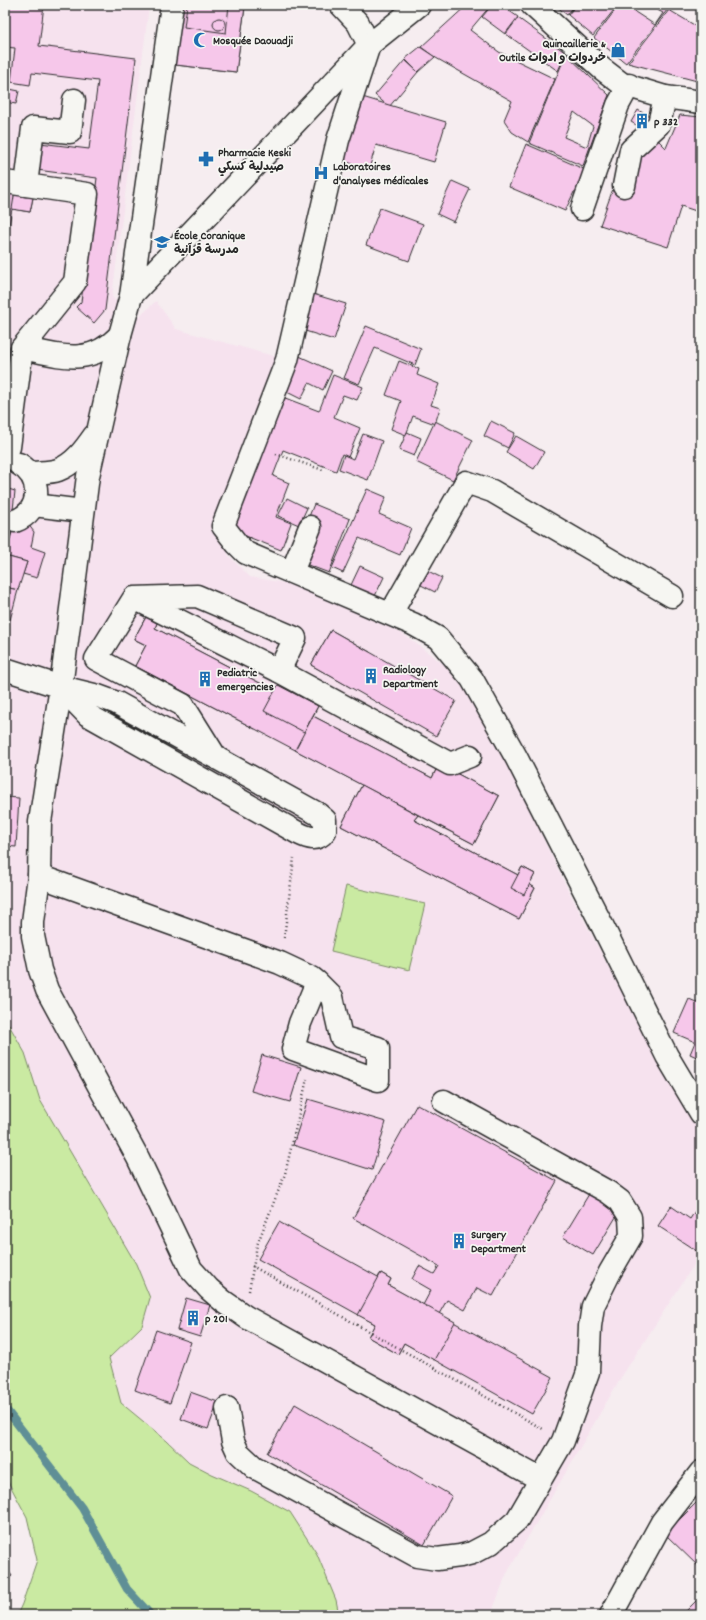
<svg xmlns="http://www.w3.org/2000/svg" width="706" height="1620" font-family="Dekko,'Playpen Sans Arabic',sans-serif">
<rect width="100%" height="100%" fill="#f6edf0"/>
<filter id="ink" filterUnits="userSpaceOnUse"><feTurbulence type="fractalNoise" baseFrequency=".025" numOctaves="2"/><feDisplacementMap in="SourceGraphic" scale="8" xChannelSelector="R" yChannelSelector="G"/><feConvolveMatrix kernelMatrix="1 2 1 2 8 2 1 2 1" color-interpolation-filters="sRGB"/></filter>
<g filter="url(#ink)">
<!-- built -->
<path fill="#f6e2ee" d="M5,5L149,6L112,297L135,321L156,301L176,329L281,358L222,520L228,555L250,577L285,583L342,606L403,634L442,663L463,683L486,720L567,888L631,1010L663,1069L701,1132V1254L620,1379L506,1575L491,1615H277L5,1335Z"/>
<!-- green -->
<g fill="#caeaa2" stroke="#7a8a66">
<path d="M346,886L425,904L409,970L331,951Z"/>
<path d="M5,1018L25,1053L40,1100L136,1264L150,1298L142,1326L109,1358L121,1403L167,1441L189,1462L212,1474L251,1491L290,1512L317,1554L336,1600L339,1615H17L22,1604L37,1560L27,1517L5,1476Z"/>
</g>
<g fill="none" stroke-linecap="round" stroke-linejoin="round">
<!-- stream -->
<path stroke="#5f8f96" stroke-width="8" d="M5,1408L82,1508L127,1589L151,1615"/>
</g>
<!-- building -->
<g fill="#f6c7ea" stroke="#2b2b2b" fill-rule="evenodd">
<path d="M5,5H44L39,46L136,58L105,310L94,323L76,307L81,302L97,178L37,170L40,143L89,149L98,81L32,73L30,85L11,82L15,48L5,47Z"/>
<path d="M174,5H229L245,7L236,72L167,64Z"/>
<path d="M174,5H187L184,27L226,33L229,5L245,7L236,72L167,64Z"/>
<path d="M467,5H491L470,30L499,52L555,79L528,142L512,132L504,120L512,101L436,58L421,47Z"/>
<path d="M492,5H501L518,17L505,34L482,17Z"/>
<path d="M555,5H575L567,15Z"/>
<path d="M576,5H618L593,36L568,15Z"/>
<path d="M619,5H640L635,12L655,25L663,13L648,5H671L626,63L594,38Z"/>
<path d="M669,10L701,29V82L628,63Z"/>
<path d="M518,18L566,53L558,71L506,34Z"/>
<circle cx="219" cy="24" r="6"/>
<path d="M420,47L435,57L418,72L405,59Z"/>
<path d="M566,54L609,95L583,166L529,143ZM574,112L593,126L587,147L564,137Z"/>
<path d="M405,60L418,72L389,107L375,95Z"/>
<path d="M5,88L19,91L16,104L5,102Z"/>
<path d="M359,96L446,122L434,162L376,145L369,169L340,160Z"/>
<path d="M638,110L653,119L647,131L631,122Z"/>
<path d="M680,115L701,117V204L699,212L681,206L668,247L600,225L614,186L657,139L666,148Z"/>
<path d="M526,144L586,170L580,190L574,192L565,211L509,187Z"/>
<path d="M452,181L470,189L454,222L437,214Z"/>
<path d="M5,188L34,193L30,212L12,209L5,246Z"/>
<path d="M15,190L34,193L30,212L12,209Z"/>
<path d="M380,208L423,224L409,261L366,245Z"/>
<path d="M313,294L346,304L334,340L302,330Z"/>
<path d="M366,326L421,349L415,365L375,348L359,384L344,378Z"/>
<path d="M297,355L332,371L323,390L309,383L301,399L281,389Z"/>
<path d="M399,361L419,369L417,375L439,384L431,405L440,408L435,424L413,416L406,435L391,429L401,401L386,395Z"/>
<path d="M333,375L363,387L357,400L343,395L334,417L360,428L348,457L342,454L336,471L283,450L273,476L289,483L276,517L291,523L281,550L228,529L280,396L319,411Z"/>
<path d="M435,421L473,440L453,480L416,462Z"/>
<path d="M491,421L515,433L508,448L484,436Z"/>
<path d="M407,432L421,438L414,456L399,450Z"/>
<path d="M363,434L382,441L368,480L339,469L344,455L353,459Z"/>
<path d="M516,436L544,452L534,469L506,452Z"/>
<path d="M5,488L15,491L10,538L5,537Z"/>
<path d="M367,489L386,497L379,514L411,528L400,555L359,538L343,573L332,568Z"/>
<path d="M287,498L307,508L299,525L278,516Z"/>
<path d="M314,504L350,519L329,573L292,559Z"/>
<path d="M28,524L34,532L31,547L45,552L37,578L23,574L27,562L5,556L13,529Z"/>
<path d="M5,537L10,538L5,554Z"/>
<path d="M5,556L27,562L18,590L5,587Z"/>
<path d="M360,566L384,577L375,596L351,585Z"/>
<path d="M424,569L442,578L435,592L417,583Z"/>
<path d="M5,587L18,590L10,620L5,619Z"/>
<path d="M146,617L157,623L146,645L134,639Z"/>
<path d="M146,617L157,623L155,628L275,691L255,729L135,666L146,645L134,639Z"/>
<path d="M146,617L157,623L155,628L275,691L278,685L318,706L313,716L432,778L439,764L499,796L474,844L418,815L414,820L518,875L522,867L535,874L529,884L535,888L519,919L341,826L362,785L135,666L146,645L134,639Z"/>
<path d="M331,630L370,652L350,687L311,665Z"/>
<path d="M331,630L456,701L436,736L311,665Z"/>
<path d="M278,685L318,706L304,732L264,711Z"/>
<path d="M313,716L432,778L439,764L499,796L474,844L295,750Z"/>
<path d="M362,785L418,815L414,820L518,875L522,867L535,874L529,884L535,888L519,919L341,826Z"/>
<path d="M5,797L19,798L16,847L5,846Z"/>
<path d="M522,867L535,874L524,895L511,888Z"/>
<path d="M689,999L701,1004V1059L690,1054L695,1042L674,1033Z"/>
<path d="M262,1055L301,1067L290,1102L251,1091Z"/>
<path d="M308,1099L386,1122L372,1170L293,1145Z"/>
<path d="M417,1104L557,1181L493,1296L477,1288L465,1310L447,1300L439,1314L553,1377L532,1414L404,1343L398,1354L368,1337L375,1324L258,1259L279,1222L378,1277L381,1273L391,1279L388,1285L423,1305L431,1290L412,1279L419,1266L434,1274L439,1266L353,1218Z"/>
<path d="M589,1194L619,1212L593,1255L563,1237Z"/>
<path d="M701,1202V1248L698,1252L658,1226L671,1206L690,1219Z"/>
<path d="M381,1273L391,1279L388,1285L455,1322L434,1360L404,1343L398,1354L368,1337L375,1324L358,1315Z"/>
<path d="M186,1298L210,1305L200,1337L177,1330Z"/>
<path d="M156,1330L191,1342L170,1403L135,1390Z"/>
<path d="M190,1392L218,1402L208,1429L181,1419Z"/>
<path d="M295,1404L452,1496L424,1545L267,1453Z"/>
<path d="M701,1498V1569L665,1534Z"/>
<path d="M5,1566L12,1576L5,1581Z"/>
<path d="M701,1596V1615H682Z"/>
</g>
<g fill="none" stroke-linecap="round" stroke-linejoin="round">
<!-- minor casing -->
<g stroke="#2b2b2b" stroke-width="25">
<g id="minor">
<path d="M172,5L131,296L120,335L88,476L61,687L40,822L39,876L33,922V936L40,970L47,990L138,1158L191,1269L209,1289L223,1301L246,1317L540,1479"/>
<path d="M341,5L358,23L369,45L338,140L287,360L223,526L237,544L246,553L413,624L438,638L472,679L516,757L602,925L667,1056L701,1113"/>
<path d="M5,182L26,185"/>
<path d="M624,186L631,150L659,124L665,97"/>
<path d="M582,209L618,105L629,85"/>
<path d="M131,296L369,45L419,5"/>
<path d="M22,348C61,356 90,367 120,335"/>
<path d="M5,458L9,447L22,348L75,282L87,194L26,185L33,128L70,132L74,100"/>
<path d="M30,473C38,472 50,473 58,470C74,464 85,449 94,436"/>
<path d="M34,505L83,511"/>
<path d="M15,521C42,511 43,478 19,464"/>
<path d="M292,572L310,527"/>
<path d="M134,598L279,671L295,638L197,596L134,598L96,659L183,705L215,756"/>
<path d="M391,613L466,482L492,491L672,596"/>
<path d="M5,669L61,687"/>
<path d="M279,671L450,764L470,756"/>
<path d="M61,687L98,696L117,703L318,814L325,820V831C317,842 308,838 298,833L88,715Z"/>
<path d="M39,876L280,963L312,978L317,982L300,1023L293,1049L378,1080V1048L341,1037L332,997L317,982"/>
<path d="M227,1408L233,1441L238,1452L254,1467L417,1556L437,1559L460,1556L472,1553L491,1543L517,1520L563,1441L588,1372L590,1326L593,1306L610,1272L631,1236L630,1217L620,1201L608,1192L444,1101"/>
<path d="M611,1615L662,1522L701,1472"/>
</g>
</g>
<!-- secondary casing -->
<g stroke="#2b2b2b" stroke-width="25">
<path id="secondary" d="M532,5L601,68L622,84L665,97L701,102"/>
</g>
<!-- path -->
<g stroke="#2b2b2b" stroke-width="2.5" stroke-dasharray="1 3" stroke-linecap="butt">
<path d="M276,454L323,470"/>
<path d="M284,938L294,858"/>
<path d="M252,1266L543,1429"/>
<path d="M249,1291L257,1245L285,1174L307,1079"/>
</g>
<!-- minor -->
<use href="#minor" stroke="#f6f6f2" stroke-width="22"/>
<!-- secondary -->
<use href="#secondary" stroke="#f6f6f2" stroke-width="22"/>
</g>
</g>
<!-- icons -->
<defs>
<g id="mosque-bare" transform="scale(1.2)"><path d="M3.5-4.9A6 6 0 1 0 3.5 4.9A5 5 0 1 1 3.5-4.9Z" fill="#1f6fb2" stroke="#f6f6f2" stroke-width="2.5" paint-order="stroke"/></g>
<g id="shop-bare" transform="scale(1.2)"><path d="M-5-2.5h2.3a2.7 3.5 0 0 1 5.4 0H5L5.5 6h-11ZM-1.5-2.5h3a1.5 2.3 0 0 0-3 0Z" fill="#1f6fb2" stroke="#f6f6f2" stroke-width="2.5" paint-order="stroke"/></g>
<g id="building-bare" transform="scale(1.2)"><path d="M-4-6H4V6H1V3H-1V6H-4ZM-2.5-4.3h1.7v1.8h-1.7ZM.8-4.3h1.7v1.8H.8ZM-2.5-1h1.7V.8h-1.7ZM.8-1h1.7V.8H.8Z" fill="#1f6fb2" stroke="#f6f6f2" stroke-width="2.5" paint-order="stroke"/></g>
<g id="pharmacy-bare" transform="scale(1.2)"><path d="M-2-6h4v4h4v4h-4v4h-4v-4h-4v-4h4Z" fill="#1f6fb2" stroke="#f6f6f2" stroke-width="2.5" paint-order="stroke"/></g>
<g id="hospital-bare" transform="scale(1.2)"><path d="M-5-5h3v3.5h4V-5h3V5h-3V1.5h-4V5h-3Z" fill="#1f6fb2" stroke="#f6f6f2" stroke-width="2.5" paint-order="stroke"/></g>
<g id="school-bare" transform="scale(1.2)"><path d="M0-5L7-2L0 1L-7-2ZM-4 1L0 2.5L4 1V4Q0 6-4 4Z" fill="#1f6fb2" stroke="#f6f6f2" stroke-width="2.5" paint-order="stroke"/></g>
</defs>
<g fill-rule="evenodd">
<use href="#mosque-bare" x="201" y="40"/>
<use href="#shop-bare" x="618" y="50"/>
<use href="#building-bare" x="642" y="121"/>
<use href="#pharmacy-bare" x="206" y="159"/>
<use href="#hospital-bare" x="321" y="173"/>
<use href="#school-bare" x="162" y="242"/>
<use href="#building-bare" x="371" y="676"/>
<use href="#building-bare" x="205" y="679"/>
<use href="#building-bare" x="459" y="1241"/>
<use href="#building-bare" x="193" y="1318"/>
</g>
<g text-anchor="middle" stroke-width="3.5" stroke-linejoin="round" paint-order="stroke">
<!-- poi labels -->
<g font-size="12" font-weight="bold" fill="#2b2b2b" stroke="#f6f6f2" text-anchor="start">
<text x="213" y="44">Mosquée Daouadji</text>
<text x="606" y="47" text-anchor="end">Quincaillerie &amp;<tspan x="606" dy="14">Outils خردوات و ادوات</tspan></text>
<text x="654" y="125">p 332</text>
<text x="218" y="156">Pharmacie Keski<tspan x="218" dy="14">صيدلية كسكي</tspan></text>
<text x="333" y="170">Laboratoires<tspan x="333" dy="14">d'analyses médicales</tspan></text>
<text x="174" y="239">École Coranique<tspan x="174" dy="14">مدرسة قرآنية</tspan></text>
<text x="383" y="673">Radiology<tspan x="383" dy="14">Department</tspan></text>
<text x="217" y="676">Pediatric<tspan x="217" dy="14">emergencies</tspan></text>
<text x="471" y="1238">Surgery<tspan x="471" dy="14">Department</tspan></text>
<text x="205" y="1322">p 201</text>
</g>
</g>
<!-- margin -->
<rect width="706" height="1620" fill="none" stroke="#f6f6f2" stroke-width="20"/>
<rect x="10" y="10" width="686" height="1600" fill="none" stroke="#2b2b2b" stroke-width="1.5" filter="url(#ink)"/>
</svg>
